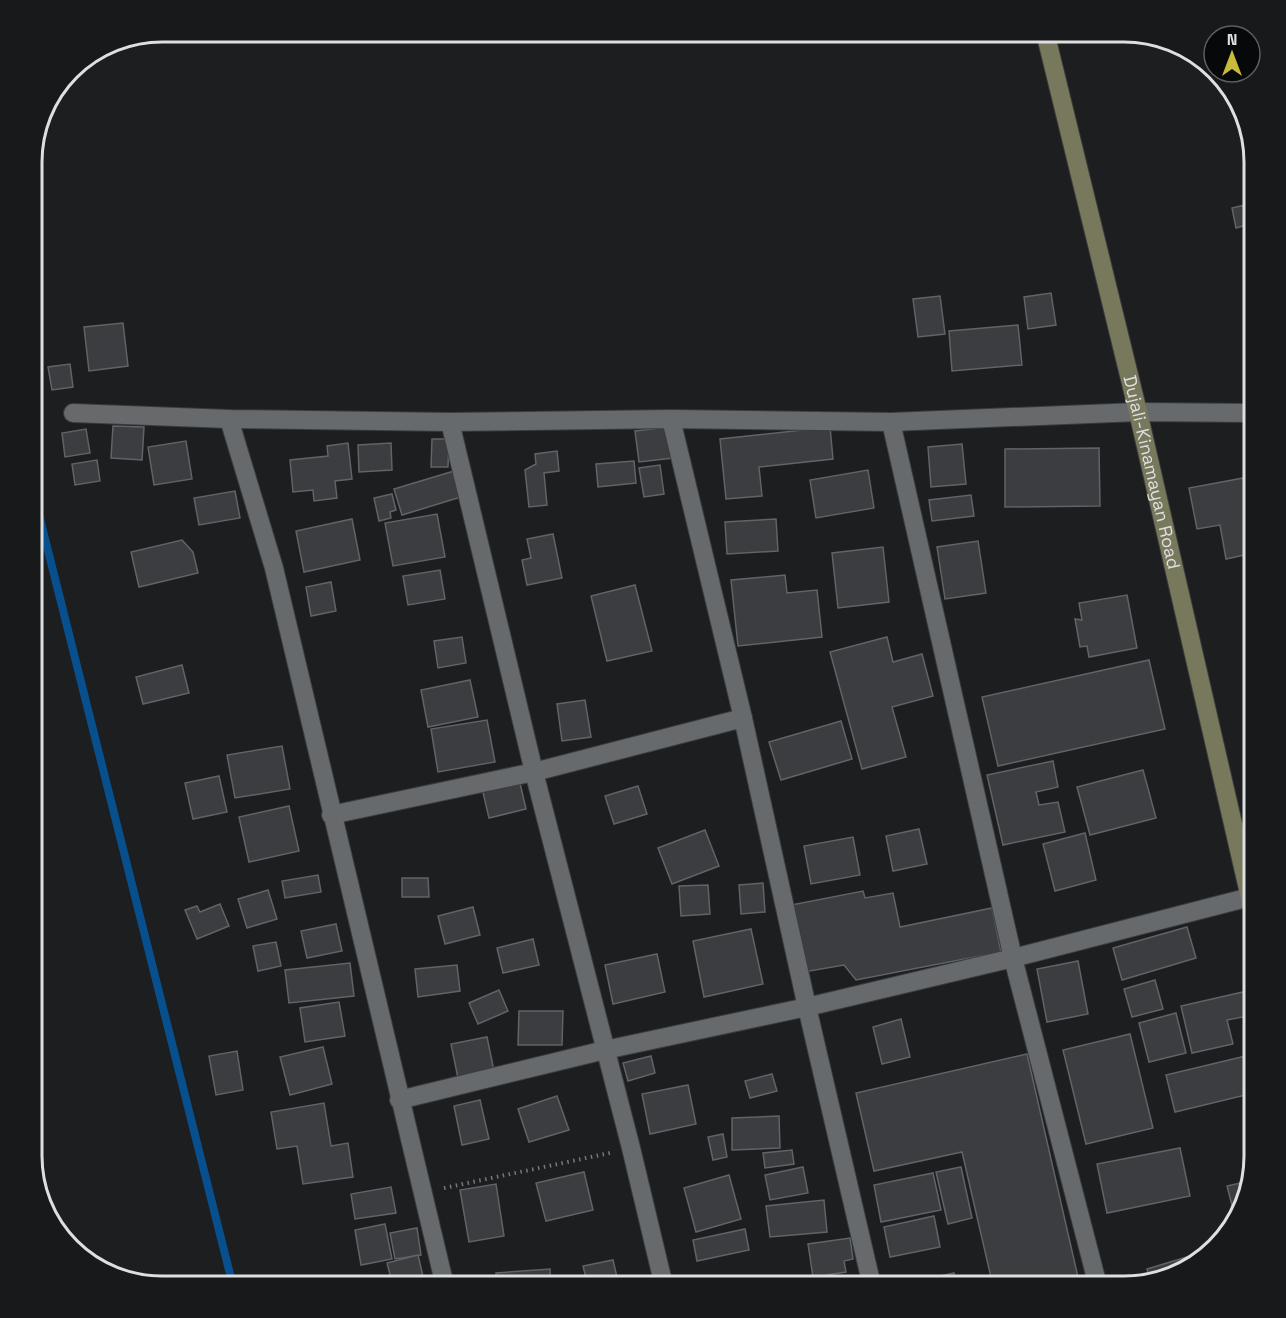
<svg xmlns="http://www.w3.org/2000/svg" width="1286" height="1318" font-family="'Space Grotesk',sans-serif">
<rect width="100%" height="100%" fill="#1c1e20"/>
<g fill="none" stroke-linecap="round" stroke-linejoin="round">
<!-- stream -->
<path stroke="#07508d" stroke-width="8" d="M32,487L233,1286"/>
</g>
<!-- building -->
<g fill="#3b3d40" stroke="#616366" stroke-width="1.5">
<path d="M1245,205L1250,224L1236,228L1232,208Z"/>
<path d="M1051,293L1056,325L1028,329L1024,297Z"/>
<path d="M940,296L945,334L918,337L913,299Z"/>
<path d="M123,323L128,366L89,371L84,327Z"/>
<path d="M1018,325L1022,365L952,371L949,331Z"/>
<path d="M70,364L73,387L52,390L48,367Z"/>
<path d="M113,426L144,427L142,460L111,458Z"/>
<path d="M669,427L673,458L639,462L635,431Z"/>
<path d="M830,427L833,459L759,467L762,496L726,499L720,439Z"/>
<path d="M86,429L90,453L65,457L62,433Z"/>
<path d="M432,439H449L448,467H431Z"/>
<path d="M186,441L192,479L154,485L148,447Z"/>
<path d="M348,443L352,479L335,481L337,498L314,501L313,490L293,492L290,460L328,456L327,446Z"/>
<path d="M391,443L392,470L359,472L358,445Z"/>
<path d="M962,444L966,484L931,487L928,447Z"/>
<path d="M1099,448L1100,506L1005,507V449Z"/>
<path d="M557,451L559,471L544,473L547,505L529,507L525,470L536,464L535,454Z"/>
<path d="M97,460L100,481L75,485L72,464Z"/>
<path d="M634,461L636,483L598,487L596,464Z"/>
<path d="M660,465L664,494L644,497L639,468Z"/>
<path d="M868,470L874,508L816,518L810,480Z"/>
<path d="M454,471L461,497L402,515L394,489Z"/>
<path d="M1254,476V553L1226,559L1220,525L1197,529L1189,488Z"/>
<path d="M235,491L240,518L199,525L194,498Z"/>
<path d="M392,494L396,510L390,512L391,518L379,521L374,498Z"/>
<path d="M971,495L974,516L932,521L929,500Z"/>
<path d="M437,514L445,557L393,566L385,523Z"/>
<path d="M352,519L360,560L304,572L296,531Z"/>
<path d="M776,519L778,551L727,554L725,522Z"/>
<path d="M553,534L562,578L527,585L522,560L531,558L527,539Z"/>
<path d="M182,540L193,552L198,573L139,587L131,552Z"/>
<path d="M978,541L986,593L945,599L937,547Z"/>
<path d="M883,547L889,602L838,608L832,553Z"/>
<path d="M440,570L445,599L408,605L403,576Z"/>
<path d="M785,575L787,593L817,590L822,637L738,646L731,580Z"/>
<path d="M331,582L336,611L311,616L306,587Z"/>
<path d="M635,585L652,651L607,661L591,596Z"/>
<path d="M1127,595L1137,648L1089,657L1087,646L1080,647L1075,619L1082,620L1079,603Z"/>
<path d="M462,637L466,663L438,668L434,641Z"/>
<path d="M887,637L893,662L922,654L933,696L892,707L906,757L862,769L830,652Z"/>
<path d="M1149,660L1165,729L998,766L982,697Z"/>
<path d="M182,665L189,693L143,704L136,677Z"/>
<path d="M470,680L478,717L428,727L421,690Z"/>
<path d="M585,700L591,737L562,741L557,704Z"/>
<path d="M1254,718V762L1249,719Z"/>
<path d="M487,720L495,762L438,772L431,729Z"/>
<path d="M841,721L852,759L781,780L769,742Z"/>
<path d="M282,746L290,789L235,798L227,755Z"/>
<path d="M1053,761L1058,787L1036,792L1039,805L1058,802L1065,832L1003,845L987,775Z"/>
<path d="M1143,770L1156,818L1090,835L1077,787Z"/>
<path d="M219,776L227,812L193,819L185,783Z"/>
<path d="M519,779L526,809L489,818L482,788Z"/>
<path d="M638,786L647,814L614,824L605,796Z"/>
<path d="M289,806L299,851L249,862L239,817Z"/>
<path d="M919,829L927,864L893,871L886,836Z"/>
<path d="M705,830L719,866L672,884L658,848Z"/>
<path d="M1085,833L1096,880L1055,891L1043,844Z"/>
<path d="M853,837L860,875L811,884L804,846Z"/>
<path d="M318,875L321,892L285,898L282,881Z"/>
<path d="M402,878H428L429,897H402Z"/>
<path d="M763,883L765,912L741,914L739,885Z"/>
<path d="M708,885L710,914L681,916L679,886Z"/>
<path d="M268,890L277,919L247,928L238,899Z"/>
<path d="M863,891L865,898L893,893L900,927L992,908L1001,952L856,980L844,965L804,972L791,905Z"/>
<path d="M220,904L229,926L197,939L185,910L197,906L200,912Z"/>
<path d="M473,907L480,935L445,944L438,916Z"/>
<path d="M336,924L342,951L307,958L301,931Z"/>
<path d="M1187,927L1196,958L1122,980L1113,948Z"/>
<path d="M751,929L763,984L704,997L693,941Z"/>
<path d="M533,939L539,965L503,973L497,948Z"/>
<path d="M276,942L281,966L258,971L253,946Z"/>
<path d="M657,954L665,992L613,1004L605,965Z"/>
<path d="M1078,961L1088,1014L1047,1022L1037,969Z"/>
<path d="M350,963L354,996L289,1003L285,970Z"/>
<path d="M457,965L460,991L418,997L415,969Z"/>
<path d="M1155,980L1163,1009L1132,1017L1124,989Z"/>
<path d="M499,990L508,1011L478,1024L469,1003Z"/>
<path d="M1243,992L1248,1016L1227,1020L1233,1044L1192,1053L1181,1006Z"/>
<path d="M339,1002L345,1036L305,1042L300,1008Z"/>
<path d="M519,1011H563L562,1045H518Z"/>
<path d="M1176,1013L1186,1053L1149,1062L1139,1023Z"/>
<path d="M901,1019L910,1057L882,1064L873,1027Z"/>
<path d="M1130,1034L1153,1128L1086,1144L1063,1050Z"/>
<path d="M487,1037L494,1071L458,1078L451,1044Z"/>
<path d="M323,1047L332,1084L290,1095L280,1057Z"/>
<path d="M237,1051L243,1090L216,1095L209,1056Z"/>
<path d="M1027,1054L1080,1286H993L962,1152L874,1171L856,1093Z"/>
<path d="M1254,1054V1093L1175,1112L1166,1075Z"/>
<path d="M651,1056L655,1073L628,1081L623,1063Z"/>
<path d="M772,1074L777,1091L750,1098L745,1081Z"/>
<path d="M688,1085L696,1124L650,1134L642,1094Z"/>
<path d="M557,1096L569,1130L529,1142L518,1109Z"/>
<path d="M480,1100L489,1139L462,1145L454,1106Z"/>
<path d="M324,1103L331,1146L348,1143L353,1177L303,1184L297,1146L277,1149L271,1112Z"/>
<path d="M779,1116L780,1148L732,1150V1118Z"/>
<path d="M723,1134L727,1157L713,1160L708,1137Z"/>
<path d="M1180,1148L1190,1196L1107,1213L1097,1164Z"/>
<path d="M792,1150L794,1164L765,1168L763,1153Z"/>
<path d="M803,1167L808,1193L770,1200L765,1175Z"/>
<path d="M961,1167L972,1218L948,1224L936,1172Z"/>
<path d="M584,1172L593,1210L546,1221L536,1183Z"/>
<path d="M933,1173L941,1210L881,1222L874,1185Z"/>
<path d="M729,1175L741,1219L696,1232L684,1188Z"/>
<path d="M1249,1181L1241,1213L1236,1221L1227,1186Z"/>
<path d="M496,1184L504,1236L469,1242L460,1190Z"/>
<path d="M391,1187L396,1213L355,1219L351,1194Z"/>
<path d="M824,1200L827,1232L770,1237L766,1206Z"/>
<path d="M934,1216L940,1247L890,1257L884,1227Z"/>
<path d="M385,1224L392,1259L361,1265L355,1230Z"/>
<path d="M417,1228L421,1255L395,1259L390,1233Z"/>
<path d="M745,1229L749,1250L697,1261L693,1240Z"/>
<path d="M850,1238L853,1259L844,1261L846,1272L813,1277L808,1244Z"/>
<path d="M1213,1249L1210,1254L1166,1279L1151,1282L1147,1269Z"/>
<path d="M418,1255L425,1285L393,1286L387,1263Z"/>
<path d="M613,1260L619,1286H588L583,1266Z"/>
<path d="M550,1269L551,1286H497L496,1273Z"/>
<path d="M954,1273L957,1286H910L909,1283Z"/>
</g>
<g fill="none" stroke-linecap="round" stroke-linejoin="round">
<!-- street casing -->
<g stroke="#3b3c3d" stroke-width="20">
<g id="street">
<path d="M73,413L229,419L450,422L671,419L891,422L1138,412L1254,413"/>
<path d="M229,419L274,568L445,1286"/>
<path d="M671,419L743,718L807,1007L872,1286"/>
<path d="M450,422L534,772L631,1148L664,1286"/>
<path d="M891,422L1013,958L1098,1286"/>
<path d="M331,815L534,772L743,718"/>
<path d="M399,1100L605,1050L807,1007L1013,958L1250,897"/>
</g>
</g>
<!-- secondary casing -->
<g stroke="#3b3c3d" stroke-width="20">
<g id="secondary">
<path id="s1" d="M1045,32L1138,412L1254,915"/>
</g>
</g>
<!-- path -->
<path stroke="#767879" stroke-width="4" stroke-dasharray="1.5 4.5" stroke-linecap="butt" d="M444,1188L610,1153"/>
<!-- street -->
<use href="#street" stroke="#676a6c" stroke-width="18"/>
<!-- secondary -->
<use href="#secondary" stroke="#78785c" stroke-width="18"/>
</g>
<g text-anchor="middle" stroke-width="4.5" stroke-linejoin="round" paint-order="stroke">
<!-- street labels -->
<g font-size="18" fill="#dedfe0" stroke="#070809">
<text dy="6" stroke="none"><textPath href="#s1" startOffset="453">Dujali-Kinamayan Road</textPath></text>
</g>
</g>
<!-- crop -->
<path d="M0 0H1286V1318H0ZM162 42H1124A120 120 0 0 1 1244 162V1156A120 120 0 0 1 1124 1276H162A120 120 0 0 1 42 1156V162A120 120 0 0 1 162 42Z" fill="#18191a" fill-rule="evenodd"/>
<path fill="none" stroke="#dedfe0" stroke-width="3" d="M162 42H1124A120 120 0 0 1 1244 162V1156A120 120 0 0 1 1124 1276H162A120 120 0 0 1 42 1156V162A120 120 0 0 1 162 42Z"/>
<!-- north arrow -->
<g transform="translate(1232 54)"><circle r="28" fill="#070809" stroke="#5d5e5f" stroke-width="1.5"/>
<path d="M0-4.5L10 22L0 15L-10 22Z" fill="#c8bb3b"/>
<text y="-9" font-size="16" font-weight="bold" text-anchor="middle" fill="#dedfe0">N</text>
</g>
</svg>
